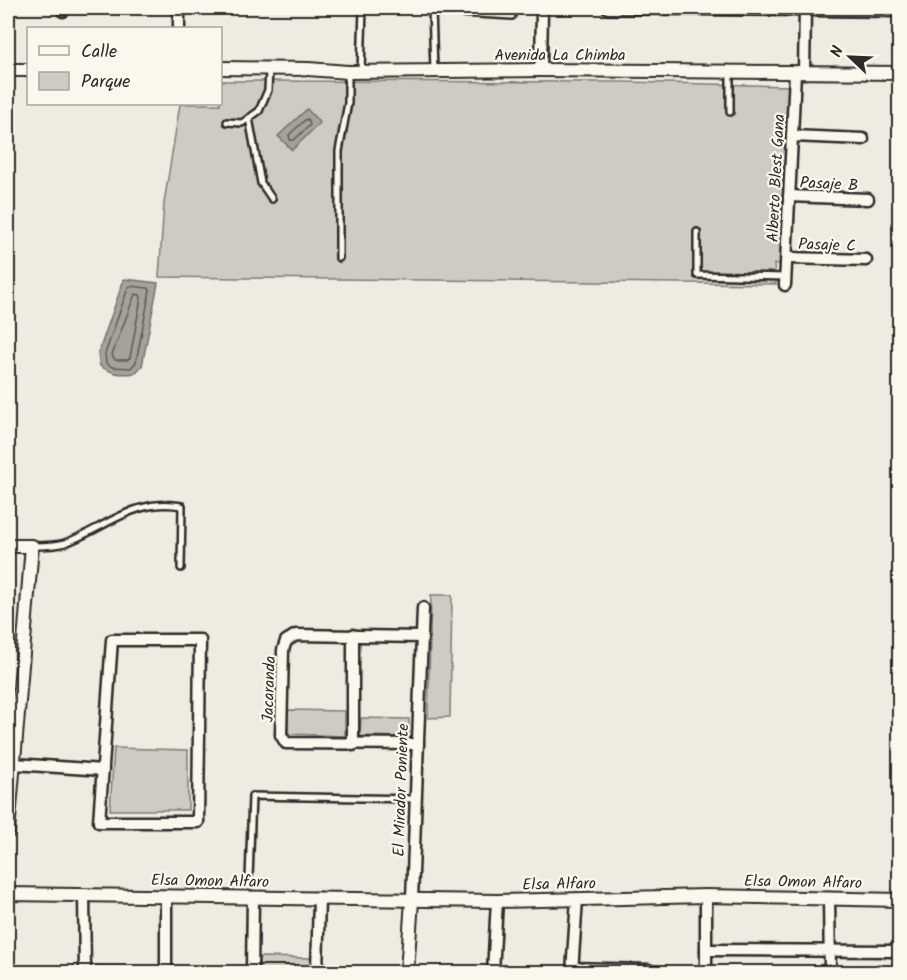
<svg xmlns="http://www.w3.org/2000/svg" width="907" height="980" font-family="Kalam,sans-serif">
<rect width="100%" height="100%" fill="#eeebe0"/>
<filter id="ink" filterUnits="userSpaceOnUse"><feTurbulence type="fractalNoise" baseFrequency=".0167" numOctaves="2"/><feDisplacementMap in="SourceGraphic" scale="12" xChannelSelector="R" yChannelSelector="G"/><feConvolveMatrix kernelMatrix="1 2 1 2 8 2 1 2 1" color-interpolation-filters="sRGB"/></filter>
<g filter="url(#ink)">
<!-- green -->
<g fill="#cecbc2" stroke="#7c7b76" stroke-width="1.5">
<path d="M221,81L624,82L790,86L782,264H774L776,284L159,277L164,203L180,104H220Z"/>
<path d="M431,595H452L450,717L428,718Z"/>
<path d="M288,710L345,711V736L290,734L288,732Z"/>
<path d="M361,718L409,719V737L360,736Z"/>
<path d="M114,748L188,750V810H110Z"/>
<path d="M259,957L311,958V972H259Z"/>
<path d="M95,966L158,967V972H95Z"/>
</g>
<!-- water -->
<g fill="#a4a29a" stroke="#74726e" stroke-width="1.5">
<path d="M307,109L320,123L292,150L278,136Z"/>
<path d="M124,279L158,283L142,366L135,373C121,375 112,374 100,366L98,354Z"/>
</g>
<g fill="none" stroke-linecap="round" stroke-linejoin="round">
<!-- shore -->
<g stroke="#5b5b57" stroke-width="1.5">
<path d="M308,119L310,125L294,140H290L289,135L305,120Z"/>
<path d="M130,286L148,288L150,290L136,362L131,368L112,367L106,363L105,354L128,288Z"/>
<path d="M135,294L140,295L141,298L130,358L127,360H115L112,355Z"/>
</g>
<!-- service casing -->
<g stroke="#2b2b2b" stroke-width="10">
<g id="service">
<path d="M432,8L434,70"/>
<path d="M460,8V13L512,16"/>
<path d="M361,72L363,8"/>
<path d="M730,72V112"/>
<path d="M249,118L261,183L272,199"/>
<path d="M227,122L242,123L259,111L268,90L269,69"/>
<path d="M697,232V275L785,277"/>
<path d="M339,258V151L348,103V72"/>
<path d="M32,546C42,546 55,546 65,543C106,528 135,497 182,506L181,568"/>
<path d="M249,879L252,796L416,799"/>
</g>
</g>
<!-- minor casing -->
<g stroke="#2b2b2b" stroke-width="15">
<g id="minor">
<path d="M608,8L900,11"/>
<path d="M63,11V8"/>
<path d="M179,28V8"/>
<path d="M541,70L542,8"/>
<path d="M804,73L805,8"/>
<path d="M792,136L863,139"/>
<path d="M789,196L868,199"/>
<path d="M787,258L866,260"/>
<path d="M785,285L795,73"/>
<path d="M112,640H200L198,822H99Z"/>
<path d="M418,744L286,743L281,735L283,650L286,641L296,635L422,637"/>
<path d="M353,745V635"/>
<path d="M14,764L103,770"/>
<path d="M84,895L85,972"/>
<path d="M166,896V972"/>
<path d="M706,896V972"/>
<path d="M829,898L830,972"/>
<path d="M412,900L423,608"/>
<path d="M706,950L900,951"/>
<path d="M572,968L649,970"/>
<path d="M252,972L253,898"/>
<path d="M317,972L319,898"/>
<path d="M493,972L497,901"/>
<path d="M572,972L577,899"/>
</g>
</g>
<!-- tertiary casing -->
<g stroke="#2b2b2b" stroke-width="16">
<g id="tertiary">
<path d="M220,68L308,69L348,72L541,70L900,73"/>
<path d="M8,70H28"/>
<path d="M8,546H32L8,832"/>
<path d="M8,894L497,901L706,896L900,900"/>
<path d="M407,972L412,900"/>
</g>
</g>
<!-- service -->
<use href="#service" stroke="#fbf7ec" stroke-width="5"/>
<!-- minor -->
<use href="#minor" stroke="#fbf7ec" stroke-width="10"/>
<!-- tertiary -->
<use href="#tertiary" stroke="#fbf7ec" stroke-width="12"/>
</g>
</g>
<g text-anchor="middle" stroke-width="4.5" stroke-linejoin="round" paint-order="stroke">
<!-- street labels -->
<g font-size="16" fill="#2b2b2b" stroke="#fbf7ec">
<text x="560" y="60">Avenida La Chimba</text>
<text transform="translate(775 178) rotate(-87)" y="6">Alberto Blest Gana</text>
<text transform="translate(829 183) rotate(3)" y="6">Pasaje B</text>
<text transform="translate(827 244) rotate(2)" y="6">Pasaje C</text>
<text transform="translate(268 689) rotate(-88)" y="6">Jacaranda</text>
<text transform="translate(400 790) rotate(-88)" y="6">El Mirador Poniente</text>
<text transform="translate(210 880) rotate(1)" y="6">Elsa Omon Alfaro</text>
<text transform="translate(803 881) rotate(1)" y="6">Elsa Omon Alfaro</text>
<text transform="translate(559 883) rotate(-1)" y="6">Elsa Alfaro</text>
</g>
</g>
<!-- margin -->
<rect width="907" height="980" fill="none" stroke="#fbf7ec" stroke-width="30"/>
<rect x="15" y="15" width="877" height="950" fill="none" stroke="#2b2b2b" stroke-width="2" filter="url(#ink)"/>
<!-- legend -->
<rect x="27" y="27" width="195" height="78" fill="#fbf7ec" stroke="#a8a59f" stroke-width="1.5"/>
<rect x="39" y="46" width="30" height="9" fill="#fbf7ec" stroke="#a8a59f" stroke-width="1.5"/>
<text x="81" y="57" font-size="18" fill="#2b2b2b">Calle</text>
<rect x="39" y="72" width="30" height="18" fill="#cecbc2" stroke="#a8a59f" stroke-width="1.5"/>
<text x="81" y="87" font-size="18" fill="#2b2b2b">Parque</text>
<!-- north arrow -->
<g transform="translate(850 57) rotate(293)" stroke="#fbf7ec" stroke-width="4.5" paint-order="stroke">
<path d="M0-4.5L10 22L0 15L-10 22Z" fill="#2b2b2b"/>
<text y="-9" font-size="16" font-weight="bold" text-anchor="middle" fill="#2b2b2b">N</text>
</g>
</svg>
